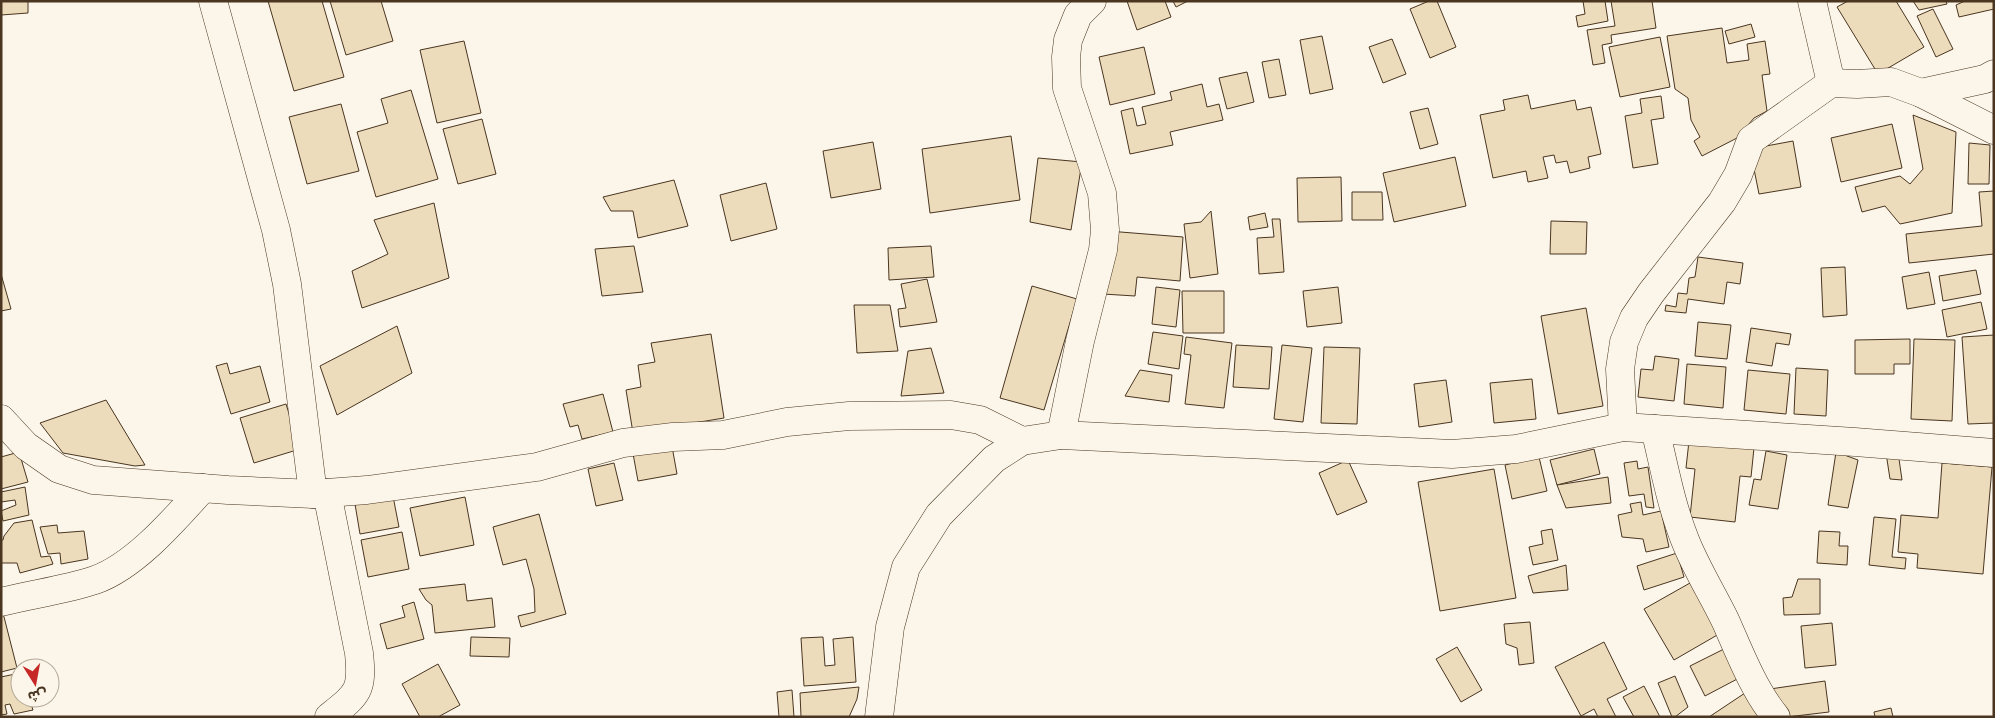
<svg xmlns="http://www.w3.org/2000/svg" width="1995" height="718" font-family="'IBM Plex Serif','Noto Sans Arabic',serif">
<rect width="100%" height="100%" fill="#fbf6e9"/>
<!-- building -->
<g fill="#ecdcbc" stroke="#4a3520">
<path d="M1,1H28V13L1,15Z"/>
<path d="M268,1H322L344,77L294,91Z"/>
<path d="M330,1H381L393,41L346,55Z"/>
<path d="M1127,1H1165L1171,17L1137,30Z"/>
<path d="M1173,1H1188L1176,7Z"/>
<path d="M1429,1H1437L1456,47L1430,58L1410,9Z"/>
<path d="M1583,1H1605L1608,21L1578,27L1576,16L1585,14Z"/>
<path d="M1611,1H1652L1656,28L1611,35L1612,43L1602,45L1605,63L1593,65L1587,30L1615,26Z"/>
<path d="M1848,1H1896L1924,47L1878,74L1837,7Z"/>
<path d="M1913,1H1946L1947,4L1919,10Z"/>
<path d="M1965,1H1994V9L1959,17L1956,5Z"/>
<path d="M1933,9L1953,49L1936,57L1917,16Z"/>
<path d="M1751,24L1755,37L1729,44L1725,31Z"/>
<path d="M1722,28L1727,63L1749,60L1747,44L1765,41L1770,74L1762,75L1767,111L1754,118L1737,138L1702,156L1694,141L1700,137L1691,120L1688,98L1675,89L1667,36Z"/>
<path d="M1322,36L1333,89L1310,94L1300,40Z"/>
<path d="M1660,37L1670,87L1620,97L1609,47Z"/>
<path d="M1392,39L1406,74L1383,83L1369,47Z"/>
<path d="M464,41L481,113L437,123L420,50Z"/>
<path d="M1144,47L1155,94L1110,105L1099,57Z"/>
<path d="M1279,59L1286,95L1269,98L1262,62Z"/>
<path d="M1247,72L1254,102L1227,109L1219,78Z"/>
<path d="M1202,84L1207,107L1219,104L1223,120L1170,132L1173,145L1130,154L1121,111L1133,108L1137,126L1146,124L1142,107L1172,100L1170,92Z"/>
<path d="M411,90L438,179L376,197L357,132L388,123L381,99Z"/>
<path d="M1528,95L1531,109L1575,100L1577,110L1591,107L1601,154L1588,157L1590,168L1570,173L1567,161L1556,163L1554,155L1543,157L1548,178L1528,182L1526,171L1493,178L1480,115L1505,110L1503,100Z"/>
<path d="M1661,96L1664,118L1651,120L1658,164L1633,168L1625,116L1642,113L1640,99Z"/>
<path d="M341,104L359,171L307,184L289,117Z"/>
<path d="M1428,108L1438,144L1420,149L1410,112Z"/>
<path d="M1913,115L1956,132L1952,213L1900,224L1885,206L1862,212L1855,187L1900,176L1910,184L1923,169Z"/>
<path d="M482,119L496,174L458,184L443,129Z"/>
<path d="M1892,124L1902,168L1841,182L1831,138Z"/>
<path d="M1011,136L1020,200L930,213L922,149Z"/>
<path d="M1793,141L1801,187L1759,194L1750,149Z"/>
<path d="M873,142L881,189L831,198L823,151Z"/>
<path d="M1969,143L1990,145L1989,184H1968Z"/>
<path d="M1455,157L1466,206L1394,222L1383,173Z"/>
<path d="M1038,158L1082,162L1071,230L1030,222Z"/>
<path d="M1341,177L1342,221L1298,222L1297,178Z"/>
<path d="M674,180L688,226L638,238L633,211H611L603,197Z"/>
<path d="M766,183L777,229L731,241L720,195Z"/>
<path d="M1994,191V254L1909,263L1906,234L1982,226L1979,192Z"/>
<path d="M1352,192H1382L1383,220H1352Z"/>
<path d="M434,203L449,278L362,308L352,271L388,254L374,220Z"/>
<path d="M1211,211L1218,274L1190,278L1184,224L1201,222Z"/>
<path d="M1265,213L1268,227L1250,230L1248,217Z"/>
<path d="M1272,219H1280L1284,272L1259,274L1257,238L1274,237Z"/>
<path d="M1551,221L1587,222L1586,254H1550Z"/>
<path d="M1108,231L1183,237L1180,281L1137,277L1135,296L1103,294Z"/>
<path d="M634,246L643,292L602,296L595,249Z"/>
<path d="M931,246L934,277L889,280L888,248Z"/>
<path d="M1698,257L1743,263L1740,284L1727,282L1724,304L1688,299L1686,313L1665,311L1666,305L1676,307L1678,293L1687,294L1689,278L1695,277Z"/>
<path d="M1845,267L1847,315L1823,317L1821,268Z"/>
<path d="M1976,270L1981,294L1943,301L1939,276Z"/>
<path d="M1929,272L1935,304L1907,309L1902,277Z"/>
<path d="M1,274L11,309L1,311Z"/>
<path d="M927,279L937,322L900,327L898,309L906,308L901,284Z"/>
<path d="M1032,286L1077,299L1044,410L1000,398Z"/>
<path d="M1156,287L1180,290L1176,327L1152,324Z"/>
<path d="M1338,287L1342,323L1307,327L1303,291Z"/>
<path d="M1182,291H1224V333H1183Z"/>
<path d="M1981,302L1987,329L1947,337L1942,310Z"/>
<path d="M854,305H890L898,351L857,353Z"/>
<path d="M1586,308L1603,406L1558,414L1541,316Z"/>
<path d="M1698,322L1731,325L1727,359L1695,356Z"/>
<path d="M397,326L412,373L337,415L320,366Z"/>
<path d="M1751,328L1791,334L1789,345L1776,343L1772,366L1746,362Z"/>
<path d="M1153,332L1183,336L1179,369L1148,364Z"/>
<path d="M711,334L724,418L633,433L626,390L641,387L638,365L655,362L651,343Z"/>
<path d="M1994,335V423L1968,424L1962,337Z"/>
<path d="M1186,337L1232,343L1224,408L1185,404L1191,355L1184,354Z"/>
<path d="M1910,339V364H1894V374H1855V340Z"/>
<path d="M1914,339L1955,340L1952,421L1911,419Z"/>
<path d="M1236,345L1272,347L1269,389L1233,387Z"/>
<path d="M1282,345L1312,348L1303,422L1274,419Z"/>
<path d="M1324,347L1360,348L1357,424L1321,423Z"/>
<path d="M931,348L944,393L901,396L908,351Z"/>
<path d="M1655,356L1679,359L1674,401L1638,397L1641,369L1653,370Z"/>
<path d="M227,363L230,374L260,366L270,402L231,414L216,366Z"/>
<path d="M1687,364L1726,367L1723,408L1684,404Z"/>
<path d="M1796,368L1828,370L1826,416L1794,414Z"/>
<path d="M1140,370L1172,375L1169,402L1125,396Z"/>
<path d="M1748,370L1790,374L1786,414L1744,410Z"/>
<path d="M1532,379L1536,419L1494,423L1490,383Z"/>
<path d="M1446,380L1452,422L1419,427L1414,384Z"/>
<path d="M603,394L613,432L582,439L578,425L570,427L563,404Z"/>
<path d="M106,400L145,465L135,466L63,453L40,423Z"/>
<path d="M286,404L300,449L254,463L240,418Z"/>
<path d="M671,441L677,474L638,481L632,448Z"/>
<path d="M1689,441L1754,448L1751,477L1740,476L1735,522L1690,517L1695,469L1686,468Z"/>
<path d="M1594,449L1600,474L1557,485L1550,460Z"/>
<path d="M1766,451L1787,455L1778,509L1749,505L1754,479L1761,480Z"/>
<path d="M19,452L28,482L1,489V457Z"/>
<path d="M1836,452L1858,460L1848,508L1828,505Z"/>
<path d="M1886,453L1899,459L1902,480L1890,479Z"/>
<path d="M1539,457L1547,491L1512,499L1505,465Z"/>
<path d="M1348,460L1367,502L1337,515L1319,473Z"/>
<path d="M1637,461L1638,469L1648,467L1654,508L1646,507L1644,494L1629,496L1624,463Z"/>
<path d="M614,463L623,500L596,506L588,469Z"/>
<path d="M1942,463L1992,467L1983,574L1917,568L1918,554L1898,552L1901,515L1938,518Z"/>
<path d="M1494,469L1516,598L1440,611L1418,482Z"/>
<path d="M1608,477L1611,503L1566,508L1557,485Z"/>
<path d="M25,487L29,515L3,521L1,511L16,505L15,500L1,502V492Z"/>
<path d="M392,491L399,527L360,534L354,498Z"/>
<path d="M465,497L474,545L420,556L410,508Z"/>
<path d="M1641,502L1643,515L1661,511L1669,547L1646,552L1643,539L1622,537L1618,515L1632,512L1630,504Z"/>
<path d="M539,514L566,614L521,627L518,616L535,612L534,589L526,559L503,565L493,527Z"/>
<path d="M1874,517L1896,519L1892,557L1906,558L1905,569L1869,565Z"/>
<path d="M32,520L41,557L50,556L53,564L20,573L17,563H1V540H3L4,536L14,523Z"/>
<path d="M57,525L58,533L84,531L88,559L61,564L60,553L48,554L40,527Z"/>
<path d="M1552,529L1558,560L1533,565L1529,547L1543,544L1541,531Z"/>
<path d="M1819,531L1840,532L1839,546H1848L1847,565L1817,563Z"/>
<path d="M402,532L409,569L368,577L361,540Z"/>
<path d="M1677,553L1684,577L1644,590L1637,566Z"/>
<path d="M1566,565L1568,590L1533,593L1528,576Z"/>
<path d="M1798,579H1820V614L1784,615L1783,598L1792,597Z"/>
<path d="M1690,583L1719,634L1674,660L1644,609Z"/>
<path d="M465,584L467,601L492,598L495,627L435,633L432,605L426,600L419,589Z"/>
<path d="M414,602L424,639L387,649L380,624L405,617L402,606Z"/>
<path d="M3,613L17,668L1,672V614Z"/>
<path d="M1530,622L1534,663L1519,665L1517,648L1506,644L1504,624Z"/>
<path d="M1832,623L1836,665L1805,668L1801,626Z"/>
<path d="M471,637L510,638L509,657L470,656Z"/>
<path d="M823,637L825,666L835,665L833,639L853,637L856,682L804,686L801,638Z"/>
<path d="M1604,642L1627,689L1607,699L1616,717H1598L1594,709L1581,716L1555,667Z"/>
<path d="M1457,647L1482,690L1461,702L1436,659Z"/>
<path d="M1726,648L1741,677L1705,696L1690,666Z"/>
<path d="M438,664L460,705L438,717H420L402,684Z"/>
<path d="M20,673V698H29L33,710L14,714L10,704L5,705L7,714L1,715V677Z"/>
<path d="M1675,676L1688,707L1675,717H1672L1658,683Z"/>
<path d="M1825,681L1829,712L1787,717L1770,689Z"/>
<path d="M1644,686L1660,717H1634L1623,697Z"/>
<path d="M859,687L857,699L849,717H801L800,693Z"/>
<path d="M792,690L794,717H779L777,692Z"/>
<path d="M1745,693L1761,717H1709Z"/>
<path d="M1891,708L1893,717H1875L1874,712Z"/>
</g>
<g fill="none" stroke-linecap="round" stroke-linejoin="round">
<!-- street casing -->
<g stroke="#4a3520" stroke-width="29">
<g id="street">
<path d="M213,1L276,230L287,284L313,494"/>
<path d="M1812,1L1831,83"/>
<path d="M1921,93L1985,79L1994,74"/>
<path d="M1,419L26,446L59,469L93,480L228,490L313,494L367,490L537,467L623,443L673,437L723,435L787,422L849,416L951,415L980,420L1022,441"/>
<path d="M1623,427L1620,369L1624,342L1634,318L1651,293L1722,202L1738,175L1751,140L1831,83L1857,84L1891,82L1921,93L1994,130"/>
<path d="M1655,429C1664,466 1671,505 1685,540C1696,568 1713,595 1726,622C1740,654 1754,690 1776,717"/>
<path d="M1061,435L1080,341L1103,250L1105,230L1102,193L1067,88L1066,57L1068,40L1078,15L1092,1"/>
<path d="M327,493L359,653C363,691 358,694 329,717"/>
<path d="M1,602C32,594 65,590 95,580C135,566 175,519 203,488"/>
<path d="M879,717L890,627L906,567L939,515L994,459L1022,441L1061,435L1452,454L1516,449L1623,427L1855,442L1994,453"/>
</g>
</g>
<!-- street -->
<use href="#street" stroke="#fbf6e9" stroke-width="28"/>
</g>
<!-- border -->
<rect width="1995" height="718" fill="none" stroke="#4a3520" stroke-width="5"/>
<!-- north arrow -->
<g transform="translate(35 683) rotate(169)"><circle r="24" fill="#fbf6e9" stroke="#b4a999"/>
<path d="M0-4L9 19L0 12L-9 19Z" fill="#c62828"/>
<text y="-8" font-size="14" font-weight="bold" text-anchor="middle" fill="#4a3520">ش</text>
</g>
</svg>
